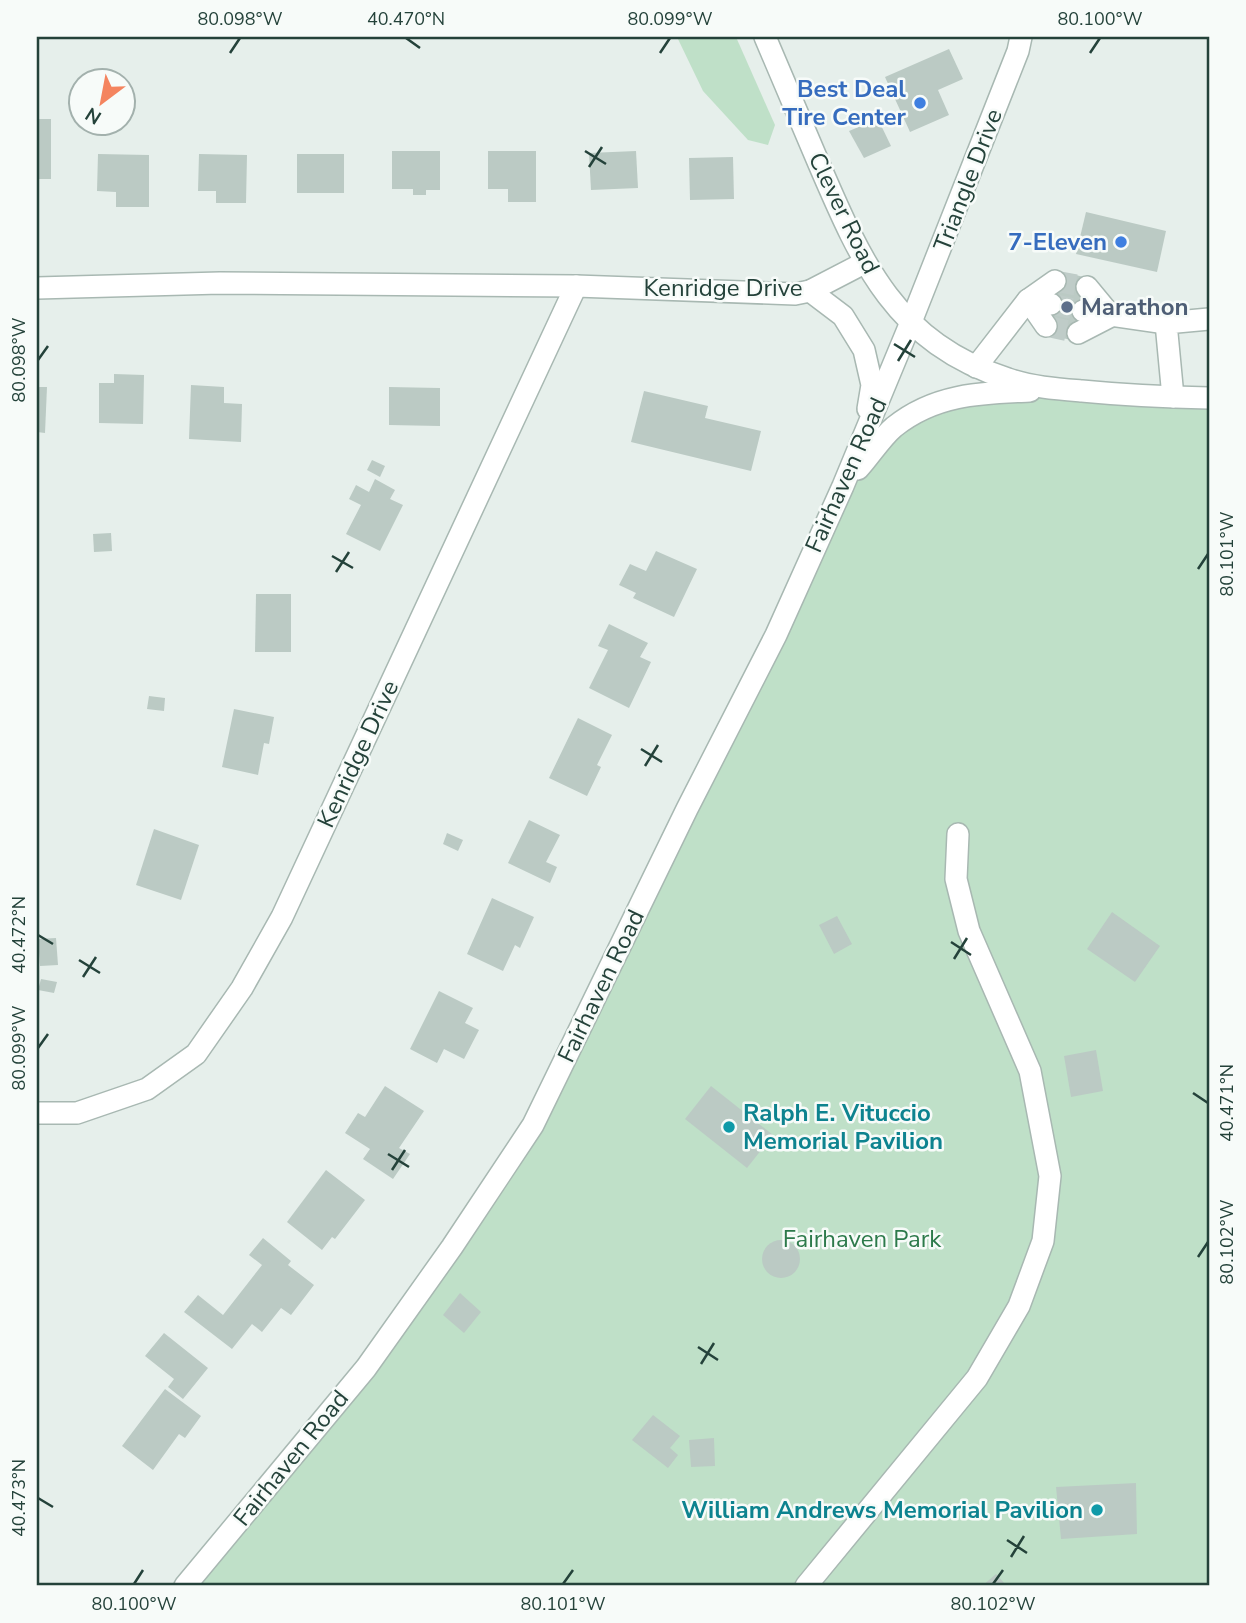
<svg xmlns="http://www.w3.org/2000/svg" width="1246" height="1623" font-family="'Nunito Sans',sans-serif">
<rect width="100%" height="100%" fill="#e6efeb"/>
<!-- green -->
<g fill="#bfe0c8">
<path d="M677,37H736L775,125L768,145L748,140L703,91Z"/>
<path d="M987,393L1209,398V1586H185L366,1368L533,1125L843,486L893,428Z"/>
</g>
<!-- building -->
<g fill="#bbcac4">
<path d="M949,49L963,79L938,90L949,115L910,132L885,77Z"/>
<rect x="37" y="119" width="14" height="60"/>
<path d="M878,119L891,146L864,158L849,131Z"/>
<path d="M392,151H440V190H426V195H413V189H392Z"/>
<path d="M488,151H536V202H508V189H488Z"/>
<path d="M636,151L638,188L591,190L589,153Z"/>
<path d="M98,154L149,155V207H116V192L97,191Z"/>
<path d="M199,154L247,155L246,203H216V191H198Z"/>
<rect x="297" y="154" width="47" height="39"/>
<path d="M733,157L734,199L690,200L689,158Z"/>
<path d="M1086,212L1166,231L1157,272L1076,254Z"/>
<path d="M1057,271L1089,278L1076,341L1044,334Z"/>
<path d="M114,374L144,375L143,424L99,423V383H114Z"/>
<path d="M191,385L224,387V403L242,404L241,442L189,439Z"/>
<path d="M37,387H47L45,433L37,432Z"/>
<path d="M389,387L440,388V426L389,425Z"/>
<path d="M644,391L708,406L705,418L761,431L751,471L631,442Z"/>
<path d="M372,460L385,466L380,477L367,470Z"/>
<path d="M375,479L395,490L390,499L403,505L380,551L346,534L361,505L349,499L356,485L369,492Z"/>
<path d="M111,533L112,551L94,552L93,534Z"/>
<path d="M656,551L697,569L674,617L633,598L636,593L619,585L630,564L646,571Z"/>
<path d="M256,594H291V652H255Z"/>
<path d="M609,624L648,643L640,657L651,662L629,708L589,688L608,650L598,646Z"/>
<path d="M149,696L165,698L164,711L147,709Z"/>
<path d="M234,709L274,717L269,744L264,743L258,775L222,767Z"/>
<path d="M578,718L612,735L597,765L601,767L587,796L549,778Z"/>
<path d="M529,820L560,835L546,862L557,867L550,883L508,863Z"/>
<path d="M154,829L199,845L181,900L136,885Z"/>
<path d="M447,833L463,840L458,851L443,844Z"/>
<path d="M492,898L534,917L520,948L515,945L503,971L467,954Z"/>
<path d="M1112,912L1160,946L1135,982L1087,949Z"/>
<path d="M837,916L852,944L834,954L819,925Z"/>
<path d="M56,938L58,965L40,966L38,939Z"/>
<path d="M41,979L57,982L54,993L38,990Z"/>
<path d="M439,991L473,1008L465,1023L479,1030L464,1059L444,1049L437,1063L410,1049Z"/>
<path d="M1096,1050L1103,1091L1071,1097L1064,1056Z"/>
<path d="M385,1086L424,1111L399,1148L410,1154L393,1179L363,1159L370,1149L345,1133L358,1113L365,1117Z"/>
<path d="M711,1086L773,1135L747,1168L685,1119Z"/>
<path d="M326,1170L365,1200L335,1239L332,1237L322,1250L287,1222Z"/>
<path d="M263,1238L291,1261L288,1265L314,1285L291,1315L281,1308L262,1332L252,1324L232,1349L184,1312L198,1295L223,1315L262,1265L249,1255Z"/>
<circle cx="781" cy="1259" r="19"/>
<path d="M460,1293L481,1312L464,1333L443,1315Z"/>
<path d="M164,1333L208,1368L183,1399L168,1387L174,1379L145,1356Z"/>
<path d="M165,1389L201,1416L185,1438L179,1434L153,1470L122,1446Z"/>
<path d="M653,1415L680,1436L670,1448L678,1455L668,1468L632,1440Z"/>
<path d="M714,1438L715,1466L691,1467L689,1440Z"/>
<path d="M1136,1483L1137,1534L1061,1539L1056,1487Z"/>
<path d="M996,1574L1007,1586H982Z"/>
</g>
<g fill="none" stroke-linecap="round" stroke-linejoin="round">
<!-- minor-tunnel -->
<g stroke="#bfccc8" stroke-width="21" stroke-dasharray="21 10" stroke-linecap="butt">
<path d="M1055,281L1087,287"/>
<path d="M1051,304L1083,311"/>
<path d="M1046,326L1078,333"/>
</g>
<!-- minor casing -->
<g stroke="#a8b8b2" stroke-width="24">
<g id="minor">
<path d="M765,37C783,79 801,121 819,164C862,264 896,343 1008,379C1031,387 1058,389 1082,391C1124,395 1166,397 1209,398"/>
<path d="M37,288L220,283L576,286L795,294L810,291L864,263"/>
<path d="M810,291L843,316L864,350L872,385L868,409"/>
<path d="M1083,311L1166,323"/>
<path d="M1046,326L1028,300L1055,281"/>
<path d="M1078,333L1111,316L1087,287"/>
<path d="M976,367L1028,300L1051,304"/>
<path d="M1173,397L1166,323L1209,319"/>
<path d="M858,469C870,456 881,438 894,427C935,394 980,393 1030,391"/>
<path d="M37,1113H77L147,1089L196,1054L242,988L282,917L576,286"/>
<path d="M185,1586L366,1368L452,1247L533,1125L687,809L776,635L843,486L911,322L1018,51L1021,37"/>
<path d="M806,1586L977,1378L1019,1306L1043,1241L1050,1176L1030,1071L969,931L956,879L958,834"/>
</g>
</g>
<!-- minor -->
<use href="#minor" stroke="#fff" stroke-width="21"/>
</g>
<!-- ticks -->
<path fill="none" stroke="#24423a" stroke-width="2.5" d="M406,38L420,48M230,53L240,38M660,53L670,38M1090,53L1100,38M585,151L606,164M589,167L602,147M894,344L915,357M38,360L48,346M898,361L911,340M332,556L353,568M1198,569L1208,554M336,572L349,552M641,749L662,762M645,766L658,745M38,935L53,944M951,942L971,955M954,959L967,938M79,960L100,973M83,977L96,957M38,1048L48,1034M1193,1093L1208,1103M388,1154L409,1167M392,1170L405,1150M1198,1257L1208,1242M698,1347L718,1360M701,1364L714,1343M38,1498L53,1507M1007,1540L1027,1553M1011,1557L1024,1536M134,1584L143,1570M563,1584L573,1570M993,1584L1003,1570"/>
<!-- markers -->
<g fill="#3f7fe0" stroke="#f7fbf9" stroke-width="2.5">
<circle cx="920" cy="103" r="7"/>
<circle cx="1121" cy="242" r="7"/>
</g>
<circle fill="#5c6f8a" stroke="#f7fbf9" stroke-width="2.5" cx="1067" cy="307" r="7"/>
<g fill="#0f9aa8" stroke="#f7fbf9" stroke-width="2.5">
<circle cx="729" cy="1127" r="7"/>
<circle cx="1097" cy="1510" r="7"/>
</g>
<g text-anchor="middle" stroke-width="5" stroke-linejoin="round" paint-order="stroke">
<!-- shop labels -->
<g font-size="24" font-weight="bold" fill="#366cbe" stroke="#f7fbf9" text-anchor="end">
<text x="906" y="97">Best Deal<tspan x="906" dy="28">Tire Center</tspan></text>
<text x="1107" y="250">7-Eleven</text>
</g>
<!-- street labels -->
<g font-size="24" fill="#24423a" stroke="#f7fbf9">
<text transform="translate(968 180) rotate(-69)" y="8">Triangle Drive</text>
<text transform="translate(844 213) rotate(64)" y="8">Clever Road</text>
<text x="723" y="296">Kenridge Drive</text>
<text transform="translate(846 475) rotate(-66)" y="8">Fairhaven Road</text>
<text transform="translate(358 754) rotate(-65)" y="8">Kenridge Drive</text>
<text transform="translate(601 986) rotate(-64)" y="8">Fairhaven Road</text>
<text transform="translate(291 1458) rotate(-51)" y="8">Fairhaven Road</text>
</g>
<!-- service labels -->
<g font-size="24" font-weight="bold" fill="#4e5e75" stroke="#f7fbf9" text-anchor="start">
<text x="1081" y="315">Marathon</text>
</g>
<!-- culture labels -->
<g font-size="24" font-weight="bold" fill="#0d838f" stroke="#f7fbf9" text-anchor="start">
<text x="743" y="1121">Ralph E. Vituccio<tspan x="743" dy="28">Memorial Pavilion</tspan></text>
<text x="1083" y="1518" text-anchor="end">William Andrews Memorial Pavilion</text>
</g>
<!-- park labels -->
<g font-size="24" fill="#2d7a4b" stroke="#f7fbf9">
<text x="862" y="1247">Fairhaven Park</text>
</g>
</g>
<!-- border -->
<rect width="1246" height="1623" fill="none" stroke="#f7fbf9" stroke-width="77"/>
<!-- north arrow -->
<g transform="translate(102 102) rotate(212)"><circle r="33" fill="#f7fbf9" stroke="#a3b1ad" stroke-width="2"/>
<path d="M0-5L12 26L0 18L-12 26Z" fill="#f4845f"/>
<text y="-10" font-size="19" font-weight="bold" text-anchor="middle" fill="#24423a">N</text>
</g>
<rect x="38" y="38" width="1170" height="1546" fill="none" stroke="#24423a" stroke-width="2.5"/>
<g font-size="18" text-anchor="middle" fill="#24423a">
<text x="240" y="25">80.098°W</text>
<text x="406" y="25">40.470°N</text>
<text x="670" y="25">80.099°W</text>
<text x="1100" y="25">80.100°W</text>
<text transform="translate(19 360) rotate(-90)" y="6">80.098°W</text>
<text transform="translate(1227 554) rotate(-90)" y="6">80.101°W</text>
<text transform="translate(19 935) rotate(-90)" y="6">40.472°N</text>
<text transform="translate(19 1048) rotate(-90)" y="6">80.099°W</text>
<text transform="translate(1227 1103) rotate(-90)" y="6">40.471°N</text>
<text transform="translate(1227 1242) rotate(-90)" y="6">80.102°W</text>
<text transform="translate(19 1498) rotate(-90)" y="6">40.473°N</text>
<text x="134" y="1610">80.100°W</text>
<text x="563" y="1610">80.101°W</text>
<text x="993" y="1610">80.102°W</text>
</g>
</svg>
